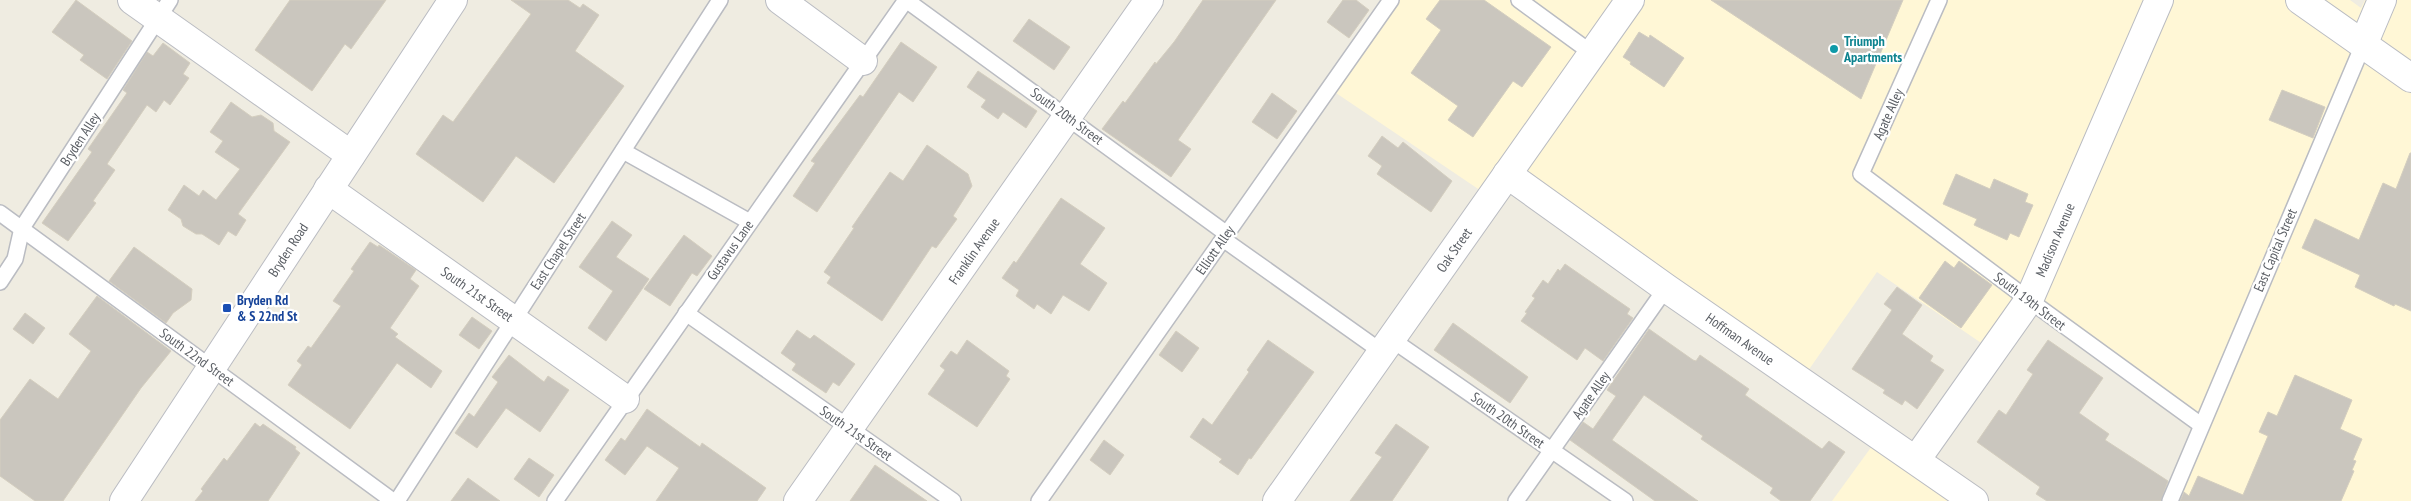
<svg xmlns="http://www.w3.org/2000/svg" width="2411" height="501" font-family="'PT Sans Narrow',sans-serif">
<rect width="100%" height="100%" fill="#efece1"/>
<!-- commercial -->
<g fill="#fff7d6">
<path d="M1396,0H1612L1625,8L1631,0H2350L2361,8L2365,0H2411V501H2174L2205,421L2034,297L1993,351L1877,272L1803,378L1521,188L1496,201L1336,93Z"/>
<path d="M1880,435L1977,501H1832Z"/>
</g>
<!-- building -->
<g fill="#cac6be" stroke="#d4cebf">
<path d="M76,0L132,41L107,79L80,60L84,55L52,32Z"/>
<path d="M290,0H386L351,49L345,44L312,91L255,50Z"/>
<path d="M511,0H568L580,8L583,4L599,15L575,51L624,86L554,183L516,156L483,202L416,154L443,115L453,122L531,14Z"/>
<path d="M1203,0H1276L1178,140L1191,149L1171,177L1102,129L1123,101L1125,103L1155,62L1156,64L1174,42Z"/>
<path d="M1343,0H1356L1369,10L1349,38L1327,22Z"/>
<path d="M1440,0H1484L1551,47L1522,87L1513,81L1473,137L1448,120L1458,106L1411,73L1441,30L1426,19Z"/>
<path d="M1711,0H1903L1861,99Z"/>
<path d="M1029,19L1070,47L1054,70L1013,41Z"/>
<path d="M1639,32L1649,38L1650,35L1684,58L1664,87L1630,64L1631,62L1623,57Z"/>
<path d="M901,42L937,67L913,102L899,92L817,212L793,196L815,163L811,161L860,95L863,97Z"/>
<path d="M163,43L190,63L183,74L189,78L170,105L164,100L156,112L147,105L107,164L115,170L93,201L96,203L68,241L42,223L92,152L88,149L127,93L123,90L147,52L153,56Z"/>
<path d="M978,71L1037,111L1026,128L1003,112L998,119L981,107L986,100L967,87Z"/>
<path d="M2282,90L2325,107L2313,138L2269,120Z"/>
<path d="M1272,93L1297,111L1277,139L1252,122Z"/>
<path d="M231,102L252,117L261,115L273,123L274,131L290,142L238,214L246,220L236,236L228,231L219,245L202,234H196L183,226L181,219L168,210L184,185L199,196L203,190L216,200L240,169L215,152L223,141L210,132Z"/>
<path d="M1382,136L1398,148L1403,142L1452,181L1431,212L1377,174L1382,166L1368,156Z"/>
<path d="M927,145L968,174L972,186L953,216L957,219L936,248L932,246L882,321L827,283L831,277L824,272L854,228L852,227L890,172L903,181Z"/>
<path d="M2410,153H2411V311L2395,304L2394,306L2355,287L2360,275L2302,248L2315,219L2359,240L2383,183L2396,189Z"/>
<path d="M1956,174L1990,189L1994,179L2028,194L2025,202L2033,205L2019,237L2010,233L2007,240L1974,225L1977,219L1943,204Z"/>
<path d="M1061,198L1105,228L1080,264L1107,283L1089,311L1063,295L1051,314L1037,304L1034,309L1016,296L1019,290L1002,278L1014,261L1016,263Z"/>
<path d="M612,221L632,235L616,257L649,279L606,341L588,328L613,291L579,267Z"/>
<path d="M684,235L712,256L697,276L692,273L670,306L644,289Z"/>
<path d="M370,242L378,247L379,245L416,270L410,279L419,286L390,328L398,334L395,337L442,371L431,388L397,363L350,429L288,385L302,365L297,361L308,346L311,348L341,306L333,301L354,271L351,269Z"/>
<path d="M134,247L192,289L191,300L173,313L166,323L109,281Z"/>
<path d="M1945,261L1954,268L1959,261L1992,285L1961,328L1919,298Z"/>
<path d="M1565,264L1630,309L1627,314L1633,318L1603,361L1585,348L1577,360L1521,321L1527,313L1525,312L1535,298L1532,296L1543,280L1548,284L1558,269L1560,271Z"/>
<path d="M1897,287L1922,305L1902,334L1933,356L1930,361L1944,370L1917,409L1905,400L1902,405L1883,393L1885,390L1852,369L1892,310L1884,304Z"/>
<path d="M97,296L171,351L141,388L63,501H35L0,476V420L30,379L58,399L91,351L69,334Z"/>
<path d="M25,313L45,328L33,344L13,329Z"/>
<path d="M472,317L492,331L479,349L459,335Z"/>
<path d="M1453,323L1528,377L1510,403L1434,350Z"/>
<path d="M1649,329L1693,360L1696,361L1700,355L1749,389L1745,395L1822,449L1829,441L1845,452L1810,501H1781L1770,493L1773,488L1701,439L1703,436L1644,395L1612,440L1698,501H1655L1570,440L1583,422L1593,429L1616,396L1607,390Z"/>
<path d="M797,330L810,339L814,335L855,364L839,386L833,382L826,393L792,370L796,364L781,353Z"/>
<path d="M1176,331L1199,348L1182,372L1159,355Z"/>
<path d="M967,340L1009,371L1006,376L1010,379L977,427L928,394L945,370L940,366L951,351L957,355Z"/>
<path d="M1268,340L1314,372L1251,459L1249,458L1238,475L1219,462L1222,459L1190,437L1203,418L1212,425L1249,372L1247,370Z"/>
<path d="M2048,340L2103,378L2079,413L2109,434L2105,440L2168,481L2161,501H2047L2036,494L2040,487L1977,442L1999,410L2006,415L2033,374L2027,370Z"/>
<path d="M509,355L544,382L548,376L569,390L540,432L506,408L477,448L455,433L469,413L474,417L498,382L492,377Z"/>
<path d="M2295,375L2352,400L2340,429L2362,439L2353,460L2356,461L2352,470L2354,471L2341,501H2180L2184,492L2189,496L2198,476L2243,495L2268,436L2259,432L2268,412L2277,416Z"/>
<path d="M647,409L700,447L702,443L766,488L757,501H656L679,468L647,446L625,475L605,460L621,438L625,441Z"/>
<path d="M255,423L260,427L263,424L296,447L295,449L300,453L268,501H195L203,491L201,489L224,458L227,461Z"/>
<path d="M1396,424L1429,447L1392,501H1350L1382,457L1375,453Z"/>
<path d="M1104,440L1124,455L1110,475L1090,460Z"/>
<path d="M529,458L554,475L539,497L514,479Z"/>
<path d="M875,465L927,501H850Z"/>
<path d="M468,478L500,501H451Z"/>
</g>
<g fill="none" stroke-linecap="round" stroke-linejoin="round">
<!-- service casing -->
<g stroke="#babcc2" stroke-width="18">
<g id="service">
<path d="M906,0L1227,234"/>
<path d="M1519,0L1593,54"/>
<path d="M1939,0L1861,174L2029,300L2201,425"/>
<path d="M623,151L750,222"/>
<path d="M0,213L393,501"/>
<path d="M1223,239L1382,352"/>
<path d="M0,282L15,259L22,228L170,0"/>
<path d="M686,313L953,501"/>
<path d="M1391,339L1625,501"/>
<path d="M397,501L720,0"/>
<path d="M555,501L906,0"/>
<path d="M1039,501L1391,0"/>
<path d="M1516,501L1666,288"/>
<path d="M2170,501L2363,45"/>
</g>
</g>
<!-- minor casing -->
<g stroke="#babcc2" stroke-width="30">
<g id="minor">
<path d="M132,0L351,155"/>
<path d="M780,0L863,61"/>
<path d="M2300,0L2411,78"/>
<path d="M2363,45L2382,0"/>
<path d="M1507,174L1666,288L1974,501"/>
<path d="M328,189L625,399"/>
<path d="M1916,460L2029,300L2159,0"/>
<path d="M124,501L453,0"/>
<path d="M798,501L1149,0"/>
<path d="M1277,501L1630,0"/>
</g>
</g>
<!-- service -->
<use href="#service" stroke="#fff" stroke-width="15"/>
<!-- minor -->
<use href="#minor" stroke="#fff" stroke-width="28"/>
</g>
<!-- markers -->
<circle fill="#0f9aa8" stroke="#fff" stroke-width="2" cx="1834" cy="49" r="5"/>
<rect fill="#1a4fb4" stroke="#fff" stroke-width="2" x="222" y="303" width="10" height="10" rx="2.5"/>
<g text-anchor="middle" stroke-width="4.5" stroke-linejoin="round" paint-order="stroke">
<!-- culture labels -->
<g font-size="14" font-weight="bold" fill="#0d838f" stroke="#fff" text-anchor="start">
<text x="1844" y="46">Triumph<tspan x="1844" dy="16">Apartments</tspan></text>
</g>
<!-- street labels -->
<g font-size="14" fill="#5a5e64" stroke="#fff">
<text transform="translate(1888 114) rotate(-66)" y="5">Agate Alley</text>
<text transform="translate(1067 116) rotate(36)" y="5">South 20th Street</text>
<text transform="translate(80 139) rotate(-57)" y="5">Bryden Alley</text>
<text transform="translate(2055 240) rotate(-67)" y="5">Madison Avenue</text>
<text transform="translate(288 250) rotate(-57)" y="5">Bryden Road</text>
<text transform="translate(730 250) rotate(-55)" y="5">Gustavus Lane</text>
<text transform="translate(1215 250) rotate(-55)" y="5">Elliott Alley</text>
<text transform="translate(1454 250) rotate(-55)" y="5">Oak Street</text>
<text transform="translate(2275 250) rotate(-67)" y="5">East Capital Street</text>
<text transform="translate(558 251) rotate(-57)" y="5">East Chapel Street</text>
<text transform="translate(974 251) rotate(-55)" y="5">Franklin Avenue</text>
<text transform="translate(477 294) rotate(35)" y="5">South 21st Street</text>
<text transform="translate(2030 301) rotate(37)" y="5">South 19th Street</text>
<text transform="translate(1740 339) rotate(35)" y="5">Hoffman Avenue</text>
<text transform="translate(197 357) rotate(36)" y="5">South 22nd Street</text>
<text transform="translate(1591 395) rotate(-55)" y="5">Agate Alley</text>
<text transform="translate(1508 420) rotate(35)" y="5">South 20th Street</text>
<text transform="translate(856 433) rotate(35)" y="5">South 21st Street</text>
</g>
<!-- transit labels -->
<g font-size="14" font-weight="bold" fill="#164399" stroke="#fff" text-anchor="start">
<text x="237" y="305">Bryden Rd<tspan x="237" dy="16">&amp; S 22nd St</tspan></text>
</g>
</g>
</svg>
